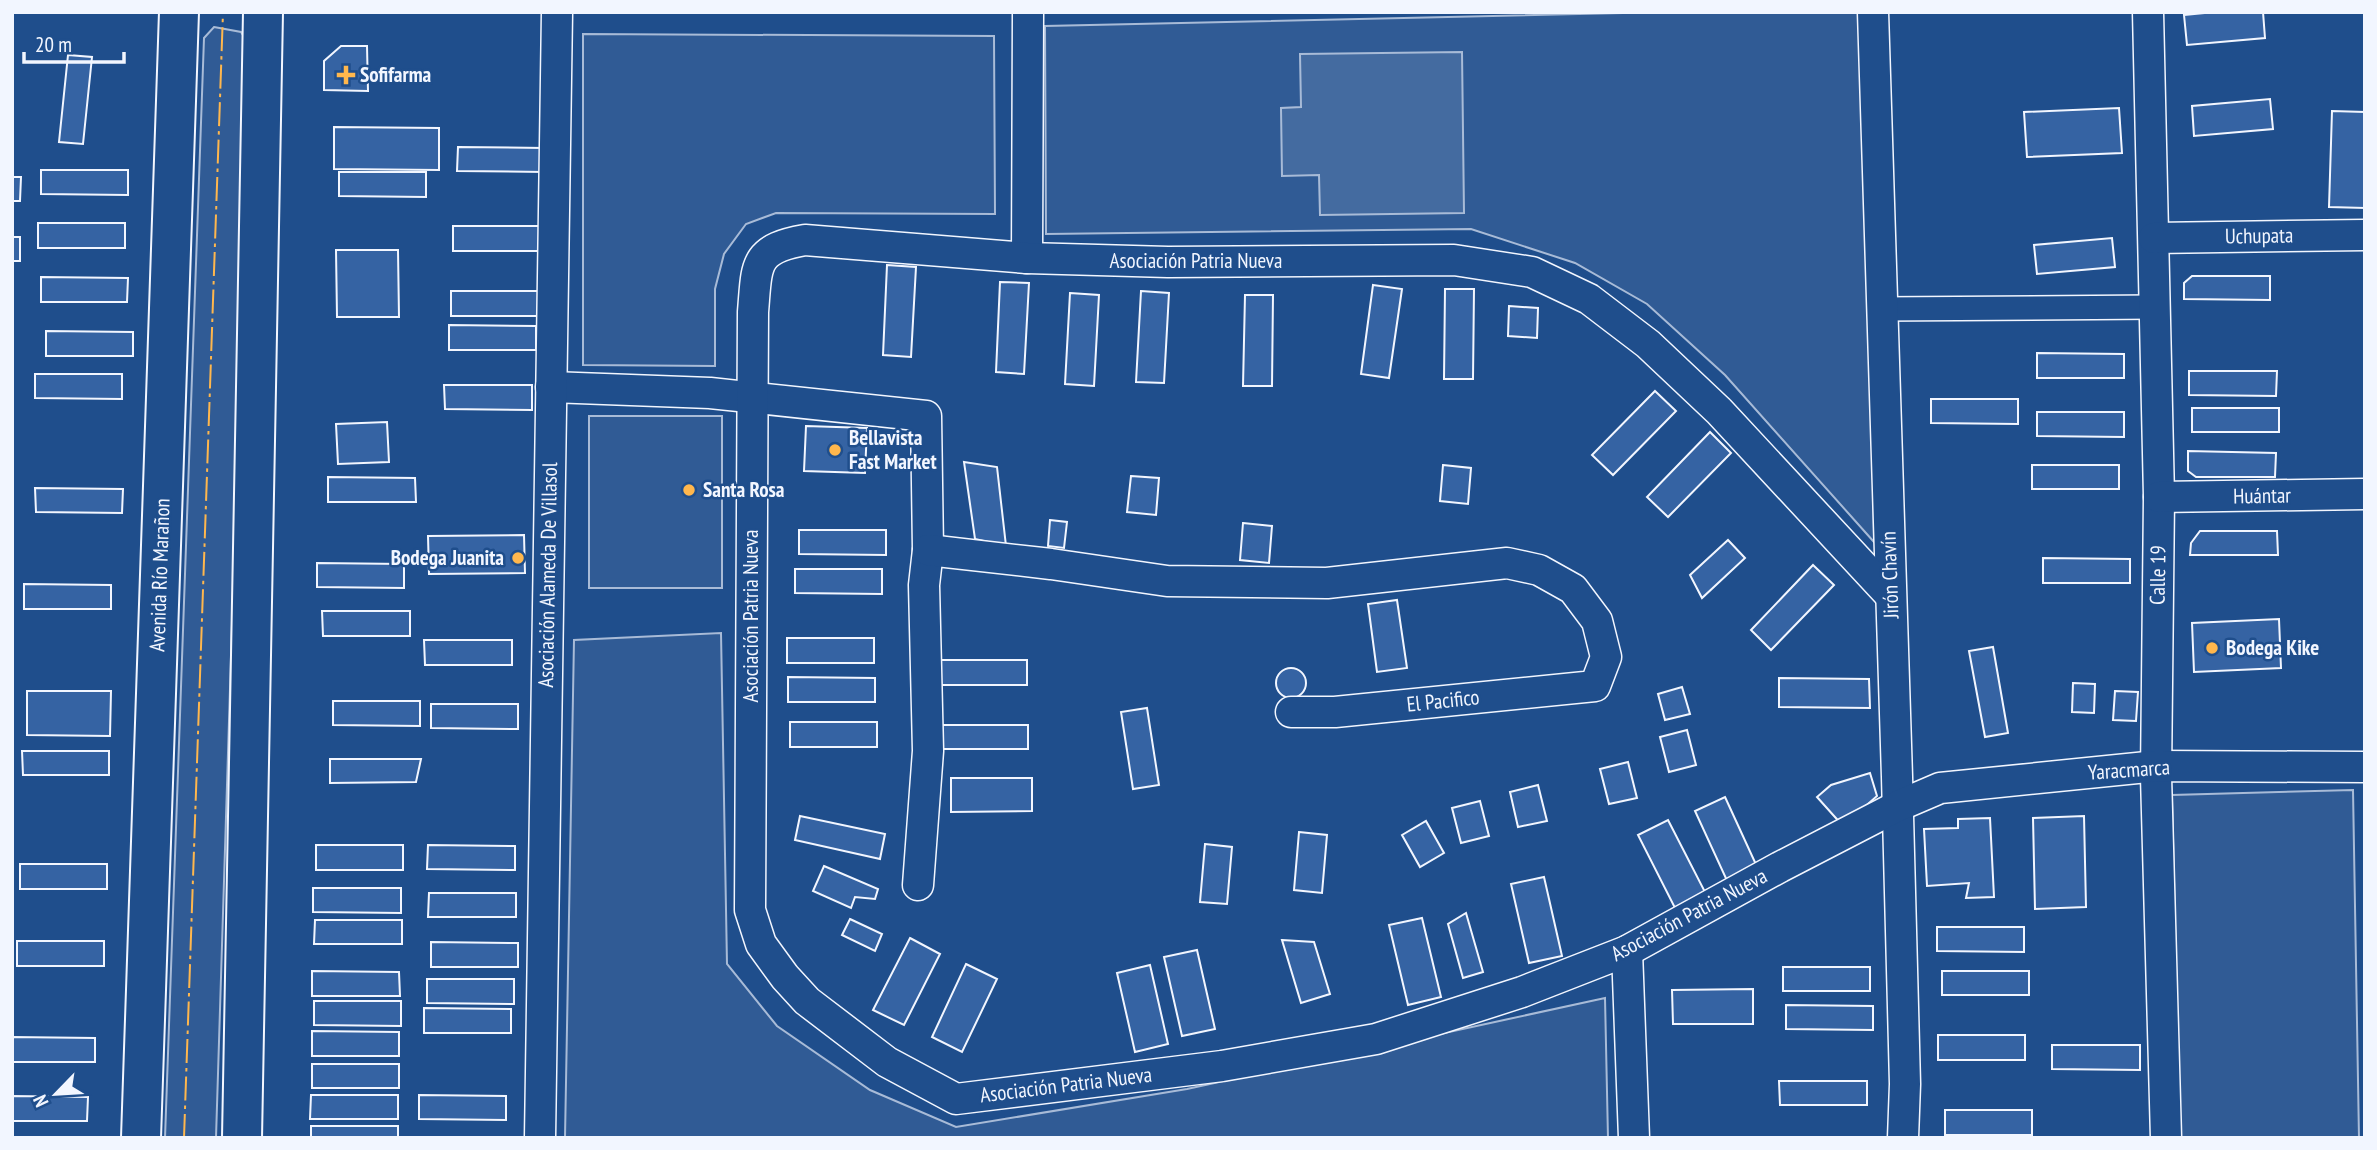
<svg xmlns="http://www.w3.org/2000/svg" width="2377" height="1150" font-family="'PT Sans Narrow',sans-serif">
<rect width="100%" height="100%" fill="#1f4e8c"/>
<!-- built -->
<g fill="#305b95" stroke="#a8bbd7" stroke-width="2">
<path d="M1667,12H1869L1874,542L1725,375L1647,304L1575,263L1471,229L1046,234L1045,26Z"/>
<path d="M214,27L241,32L250,47L216,1138H165L204,38Z"/>
<path d="M583,34L994,36L995,214L776,213L746,224L724,254L715,289V366L583,365Z"/>
<rect x="589" y="416" width="133" height="172"/>
<path d="M721,633L727,964L777,1026L870,1090L956,1127L1187,1089L1605,998L1608,1138H565L574,640Z"/>
<path d="M2353,790L2359,1138H2180L2172,795Z"/>
</g>
<!-- water -->
<path fill="#446ba0" stroke="#a8bbd7" stroke-width="2" d="M1462,52L1464,213L1320,215L1319,175L1282,176L1281,108L1301,107L1300,54Z"/>
<!-- building -->
<g fill="#3563a3" stroke="#f2f6ff" stroke-width="2">
<path d="M2215,12H2263L2265,38L2187,45L2184,15Z"/>
<path d="M341,46H367L368,91L324,90V61Z"/>
<path d="M68,55L92,57L83,144L59,142Z"/>
<path d="M2270,99L2273,129L2194,136L2192,106Z"/>
<path d="M2119,108L2122,153L2027,157L2024,112Z"/>
<path d="M2332,111L2365,112V208L2329,207Z"/>
<path d="M334,127L439,128V170L334,169Z"/>
<path d="M458,147L544,148V172L457,171Z"/>
<path d="M41,170H128V195L41,194Z"/>
<path d="M339,172H426V197L339,196Z"/>
<path d="M12,177H21L20,201H12Z"/>
<rect x="38" y="223" width="87" height="25"/>
<rect x="453" y="226" width="87" height="25"/>
<rect x="12" y="237" width="8" height="24"/>
<path d="M2112,238L2115,267L2037,274L2034,245Z"/>
<path d="M336,250H398L399,317H337Z"/>
<path d="M887,265L916,267L911,357L883,355Z"/>
<path d="M2192,276H2270V300L2184,299V283Z"/>
<path d="M41,277L128,278L127,302H41Z"/>
<path d="M1000,282L1029,283L1024,374L996,372Z"/>
<path d="M1373,285L1402,289L1389,378L1361,374Z"/>
<path d="M1445,289H1474L1473,379H1444Z"/>
<path d="M451,291H538L539,316H451Z"/>
<path d="M1141,291L1169,293L1164,383L1136,382Z"/>
<path d="M1070,293L1099,295L1094,386L1065,384Z"/>
<path d="M1245,295H1273L1272,386H1243Z"/>
<path d="M1509,306L1538,308L1537,338L1508,336Z"/>
<path d="M449,325L536,326V350H449Z"/>
<path d="M46,331L133,332V356H46Z"/>
<path d="M2037,353L2124,354V378H2037Z"/>
<path d="M2189,371H2277L2276,396L2189,395Z"/>
<path d="M35,374H122V399L35,398Z"/>
<path d="M444,385H532V410L445,409Z"/>
<path d="M1655,391L1676,411L1613,475L1592,455Z"/>
<path d="M1931,399H2018V424L1931,423Z"/>
<rect x="2192" y="408" width="87" height="24"/>
<path d="M2037,412H2124V437L2037,436Z"/>
<path d="M387,422L389,462L338,464L336,424Z"/>
<path d="M806,426L867,428L865,473L804,471Z"/>
<path d="M1710,432L1731,453L1668,517L1647,497Z"/>
<path d="M2188,451L2276,453L2275,477H2196L2188,471Z"/>
<path d="M964,462L997,467L1006,546L975,539Z"/>
<path d="M1443,465L1471,468L1468,504L1440,501Z"/>
<rect x="2032" y="465" width="87" height="24"/>
<path d="M1131,476L1159,478L1156,515L1127,512Z"/>
<path d="M328,477L415,478L416,502H328Z"/>
<path d="M35,488L123,489L122,513L36,512Z"/>
<path d="M1050,520L1067,522L1064,548L1048,546Z"/>
<path d="M1243,523L1272,526L1269,563L1240,560Z"/>
<path d="M799,530H886V555L799,554Z"/>
<path d="M2200,531H2277L2278,555H2190L2191,543Z"/>
<path d="M524,535L525,573L429,574L428,536Z"/>
<path d="M1728,540L1745,558L1702,598L1690,575Z"/>
<path d="M2043,558L2130,559V583H2043Z"/>
<path d="M317,563L404,564V588L317,587Z"/>
<path d="M1813,565L1834,585L1771,650L1751,630Z"/>
<path d="M795,569H882V594L795,593Z"/>
<path d="M24,584L111,585V609H24Z"/>
<path d="M1397,600L1407,668L1377,672L1368,604Z"/>
<path d="M322,611H410V636H323Z"/>
<path d="M2279,619L2281,668L2194,672L2192,623Z"/>
<rect x="787" y="638" width="87" height="25"/>
<path d="M424,640H512V665H425Z"/>
<path d="M1993,647L2008,733L1985,737L1969,651Z"/>
<rect x="940" y="660" width="87" height="25"/>
<circle cx="1291" cy="683" r="15"/>
<path d="M788,677L875,678V702H788Z"/>
<path d="M1779,678L1869,679L1870,708L1779,707Z"/>
<path d="M2073,683L2095,684L2094,713L2072,712Z"/>
<path d="M1682,687L1690,714L1665,720L1658,694Z"/>
<path d="M27,691H111L110,736L27,735Z"/>
<path d="M2115,691L2138,692L2136,721L2113,720Z"/>
<path d="M333,701H420V726L333,725Z"/>
<path d="M431,704H518V729L431,728Z"/>
<path d="M1147,708L1159,785L1133,789L1121,712Z"/>
<rect x="790" y="722" width="87" height="25"/>
<rect x="941" y="725" width="87" height="24"/>
<path d="M1687,730L1696,765L1669,772L1660,737Z"/>
<path d="M22,751H109V775H23Z"/>
<path d="M330,759H421L416,782L330,783Z"/>
<path d="M1628,762L1637,798L1609,804L1600,769Z"/>
<path d="M1870,773L1877,796L1843,826L1817,797L1831,785Z"/>
<path d="M951,778H1032V811L951,812Z"/>
<path d="M1538,785L1547,821L1518,827L1510,792Z"/>
<path d="M1725,797L1759,871L1729,885L1695,811Z"/>
<path d="M1480,801L1489,836L1461,843L1452,808Z"/>
<path d="M800,816L885,834L880,859L795,840Z"/>
<path d="M2084,816L2086,907L2035,909L2033,818Z"/>
<path d="M1990,818L1994,897L1966,898L1969,883L1927,886L1924,829L1958,828V819Z"/>
<path d="M1668,820L1705,892L1675,908L1638,835Z"/>
<path d="M1426,821L1444,853L1420,867L1402,835Z"/>
<path d="M1299,832L1327,835L1322,893L1294,890Z"/>
<path d="M1205,844L1232,847L1227,904L1200,902Z"/>
<rect x="316" y="845" width="87" height="25"/>
<path d="M428,845L515,846V870L427,869Z"/>
<rect x="20" y="864" width="87" height="25"/>
<path d="M824,866L878,889L875,899L855,897L851,908L813,891Z"/>
<path d="M1544,877L1562,956L1529,963L1511,884Z"/>
<path d="M313,888H401V913L313,912Z"/>
<path d="M429,893H516V917H428Z"/>
<path d="M1466,913L1483,972L1463,978L1448,924Z"/>
<path d="M1422,918L1441,997L1408,1005L1389,925Z"/>
<path d="M850,919L882,934L875,951L842,935Z"/>
<path d="M315,920H402V944H314Z"/>
<path d="M1937,927H2024V952L1937,951Z"/>
<path d="M910,938L940,954L904,1025L873,1010Z"/>
<path d="M1282,940L1314,942L1330,994L1301,1003Z"/>
<rect x="17" y="941" width="87" height="25"/>
<path d="M431,942L518,943V967H431Z"/>
<path d="M1197,950L1215,1029L1182,1036L1164,957Z"/>
<path d="M966,964L997,979L962,1052L932,1037Z"/>
<path d="M1150,965L1168,1044L1135,1052L1117,973Z"/>
<rect x="1783" y="967" width="87" height="24"/>
<path d="M312,971L399,972L400,996H312Z"/>
<rect x="1942" y="971" width="87" height="24"/>
<path d="M427,979H514V1004L427,1003Z"/>
<path d="M1753,989V1024H1673L1672,990Z"/>
<path d="M314,1001H401V1026L314,1025Z"/>
<path d="M1786,1005L1873,1006V1030L1786,1029Z"/>
<path d="M424,1008L511,1009V1033H424Z"/>
<path d="M312,1031L399,1032V1056H312Z"/>
<rect x="1938" y="1035" width="87" height="25"/>
<path d="M12,1037L95,1038V1062H12Z"/>
<path d="M2052,1045H2140V1070L2052,1069Z"/>
<rect x="312" y="1064" width="87" height="24"/>
<path d="M1779,1081H1867V1105H1780Z"/>
<path d="M311,1095H398V1119H310Z"/>
<path d="M419,1095L506,1096V1120L419,1119Z"/>
<path d="M12,1096L88,1097L87,1121H12Z"/>
<rect x="1945" y="1110" width="87" height="25"/>
<rect x="311" y="1126" width="87" height="12"/>
</g>
<g fill="none" stroke-linecap="round" stroke-linejoin="round">
<!-- pedestrian casing -->
<g stroke="#f2f6ff" stroke-width="26">
<path id="pedestrian" d="M1881,309L2155,307"/>
</g>
<!-- minor casing -->
<g stroke="#f2f6ff" stroke-width="33">
<g id="minor">
<path d="M1873,12L1897,777L1905,1084L1903,1138"/>
<path d="M2148,12L2159,497L2156,776L2166,1138"/>
<path d="M2154,238L2365,235"/>
<path d="M1027,258L1028,12"/>
<path d="M551,387L710,393L926,416L928,550L924,585L928,751L918,885"/>
<path d="M2159,497L2365,494"/>
<path d="M928,550L1051,564L1167,581L1327,583L1507,563L1539,570L1573,589L1597,621L1606,657L1595,686L1335,712H1291"/>
<path d="M1890,595L1719,411L1648,344L1589,299L1532,272L1454,260L1168,262L1027,258L805,240C753,249 757,265 753,312L750,910L761,944L785,977L807,1001L887,1062L956,1099L1222,1066L1376,1039L1522,992L1627,951L1780,867L1898,806L1940,788L2157,766L2365,767"/>
<path d="M1627,951L1634,1138"/>
<path d="M540,1138L557,12"/>
</g>
</g>
<!-- secondary casing -->
<g stroke="#f2f6ff" stroke-width="42">
<g id="secondary">
<path d="M141,1138L179,12"/>
<path d="M242,1138L263,12"/>
</g>
</g>
<!-- pedestrian -->
<use href="#pedestrian" stroke="#1f4e8c" stroke-width="23"/>
<!-- minor -->
<use href="#minor" stroke="#1f4e8c" stroke-width="30"/>
<!-- secondary -->
<use href="#secondary" stroke="#1f4e8c" stroke-width="38"/>
<!-- power -->
<path stroke="#ffb74d" stroke-width="2" stroke-dasharray="24 5 3.5 5" stroke-linecap="butt" d="M184,1138L223,12"/>
</g>
<!-- markers -->
<g fill="#ffb74d" stroke="#1f4e8c" stroke-width="2.5">
<path d="M342.5 64.5h7v7h7v7h-7v7h-7v-7h-7v-7h7z"/>
<circle cx="835" cy="450" r="7"/>
<circle cx="689" cy="490" r="7"/>
<circle cx="518" cy="558" r="7"/>
<circle cx="2212" cy="648" r="7"/>
</g>
<g text-anchor="middle" stroke-width="5" stroke-linejoin="round" paint-order="stroke">
<!-- poi labels -->
<g font-size="21" font-weight="bold" fill="#f2f6ff" stroke="#1f4e8c" text-anchor="start">
<text x="360" y="82">Sofifarma</text>
<text x="849" y="445">Bellavista<tspan x="849" dy="24">Fast Market</tspan></text>
<text x="703" y="497">Santa Rosa</text>
<text x="504" y="565" text-anchor="end">Bodega Juanita</text>
<text x="2226" y="655">Bodega Kike</text>
</g>
<!-- street labels -->
<g font-size="21" fill="#f2f6ff" stroke="#1f4e8c">
<text transform="translate(2259 236) rotate(-1)" y="7">Uchupata</text>
<text x="1196" y="268">Asociación Patria Nueva</text>
<text transform="translate(2262 496) rotate(-1)" y="7">Huántar</text>
<text transform="translate(160 575) rotate(-88)" y="7">Avenida Río Marañon</text>
<text transform="translate(548 575) rotate(-89)" y="7">Asociación Alameda De Villasol</text>
<text transform="translate(1890 575) rotate(-92)" y="7">Jirón Chavín</text>
<text transform="translate(2158 575) rotate(-89)" y="7">Calle 19</text>
<text transform="translate(751 616) rotate(-90)" y="7">Asociación Patria Nueva</text>
<text transform="translate(1443 701) rotate(-6)" y="7">El Pacifico</text>
<text transform="translate(2129 770) rotate(-4)" y="7">Yaracmarca</text>
<text transform="translate(1689 915) rotate(-28)" y="7">Asociación Patria Nueva</text>
<text transform="translate(1066 1085) rotate(-7)" y="7">Asociación Patria Nueva</text>
</g>
</g>
<!-- border -->
<rect width="2377" height="1150" fill="none" stroke="#f2f6ff" stroke-width="28"/>
<!-- north arrow -->
<g transform="translate(56 1094) rotate(245)" stroke="#1f4e8c" stroke-width="5" paint-order="stroke">
<path d="M0-5L12 26L0 18L-12 26Z" fill="#f2f6ff"/>
<text y="-10" font-size="19" font-weight="bold" text-anchor="middle" fill="#f2f6ff">N</text>
</g>
<!-- scale -->
<path d="M24 52v10h100v-10" fill="none" stroke="#f2f6ff" stroke-width="3.5"/>
<text x="35" y="52" font-size="21" fill="#f2f6ff" stroke="#1f4e8c" stroke-width="5" paint-order="stroke">20 m</text>
</svg>
